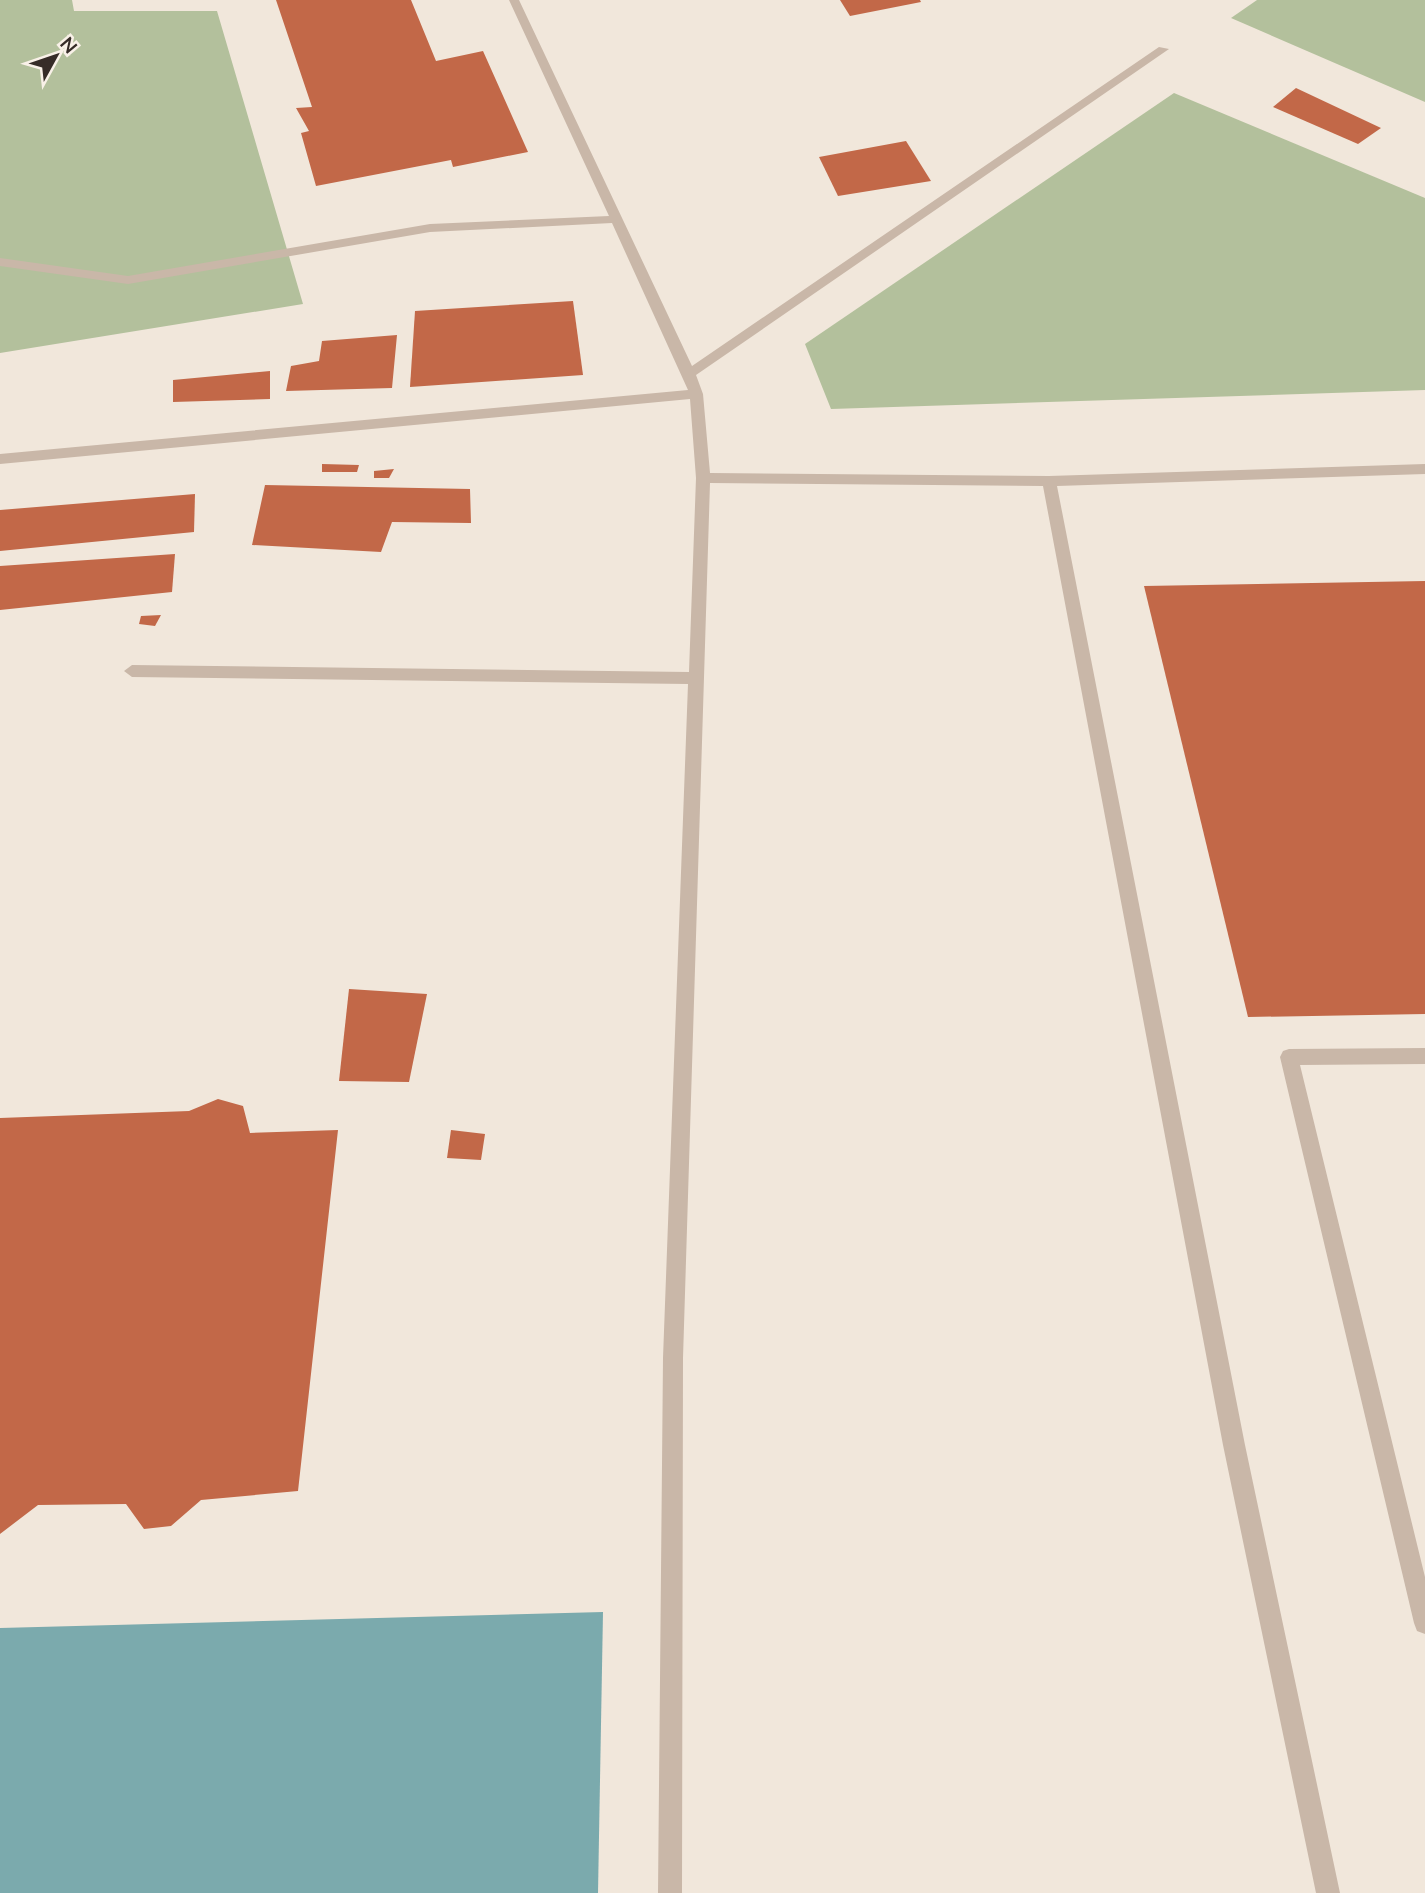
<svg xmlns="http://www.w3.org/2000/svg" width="1425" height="1893" font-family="Mulish,sans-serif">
<rect width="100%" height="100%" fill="#f1e7db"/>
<!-- green -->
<g fill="#b3c09c">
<path d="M0,0H72L74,11H217L303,304L0,353Z"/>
<path d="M1257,0H1425V102L1231,18Z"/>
<path d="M1174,93L1425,198V390L831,409L805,344Z"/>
</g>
<!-- water -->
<path fill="#7baaad" d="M603,1612L598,1893H0V1628Z"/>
<!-- building -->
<g fill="#c26848">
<path d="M276,0H411L436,61L483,51L528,152L453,167L451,160L316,186L301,133L309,131L296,108L312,107Z"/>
<path d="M840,0H920L921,2L850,16Z"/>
<path d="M1296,88L1381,128L1358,144L1273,107Z"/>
<path d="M906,141L931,181L838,196L819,157Z"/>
<path d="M573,301L583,375L410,387L415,311Z"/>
<path d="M397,335L392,388L286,391L291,366L319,361L322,341Z"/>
<path d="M270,371V399L173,402V380Z"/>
<path d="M322,464L359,465L357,472H322Z"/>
<path d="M394,469L389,478H374V471Z"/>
<path d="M265,485L470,489L471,523L392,522L381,552L252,545Z"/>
<path d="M195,494L194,532L0,551V510Z"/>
<path d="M175,554L172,592L0,610V566Z"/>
<path d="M1425,581V1014L1248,1017L1144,586Z"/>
<path d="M161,615L155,626L139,624L141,616Z"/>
<path d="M349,989L427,994L409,1082L339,1081Z"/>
<path d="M218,1099L243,1106L250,1133L338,1130L298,1491L201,1500L171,1526L144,1529L126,1504L38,1505L0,1534V1118L189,1111Z"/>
<path d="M451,1130L485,1134L481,1160L447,1158Z"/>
</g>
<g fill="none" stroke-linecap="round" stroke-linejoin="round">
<!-- minor -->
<g fill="#c9b7a8" fill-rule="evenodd">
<path d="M509,0H519L692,366L1159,47L1169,49L696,375L703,394L710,473L1049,476L1425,464V474L1057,486L1245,1445L1340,1893H1316L1223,1445L1043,486L710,483L683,1358L682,1893H658L663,1358L688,684L132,677L124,671L132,665L689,672L696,478L690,399L0,464V454L688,390L612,223L430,232L128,284L0,266V258L128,276L430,224L609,216Z"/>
<path d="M1425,1048V1064L1300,1065L1425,1577V1634L1417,1631L1414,1623L1280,1057L1283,1051L1289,1049Z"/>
</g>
</g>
<!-- north arrow -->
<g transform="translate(56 56) rotate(50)" stroke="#f9f1e8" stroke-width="5" paint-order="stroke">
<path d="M0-5L12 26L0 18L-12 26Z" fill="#362c28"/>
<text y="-10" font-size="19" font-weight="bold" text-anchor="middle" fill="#362c28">N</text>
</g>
</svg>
